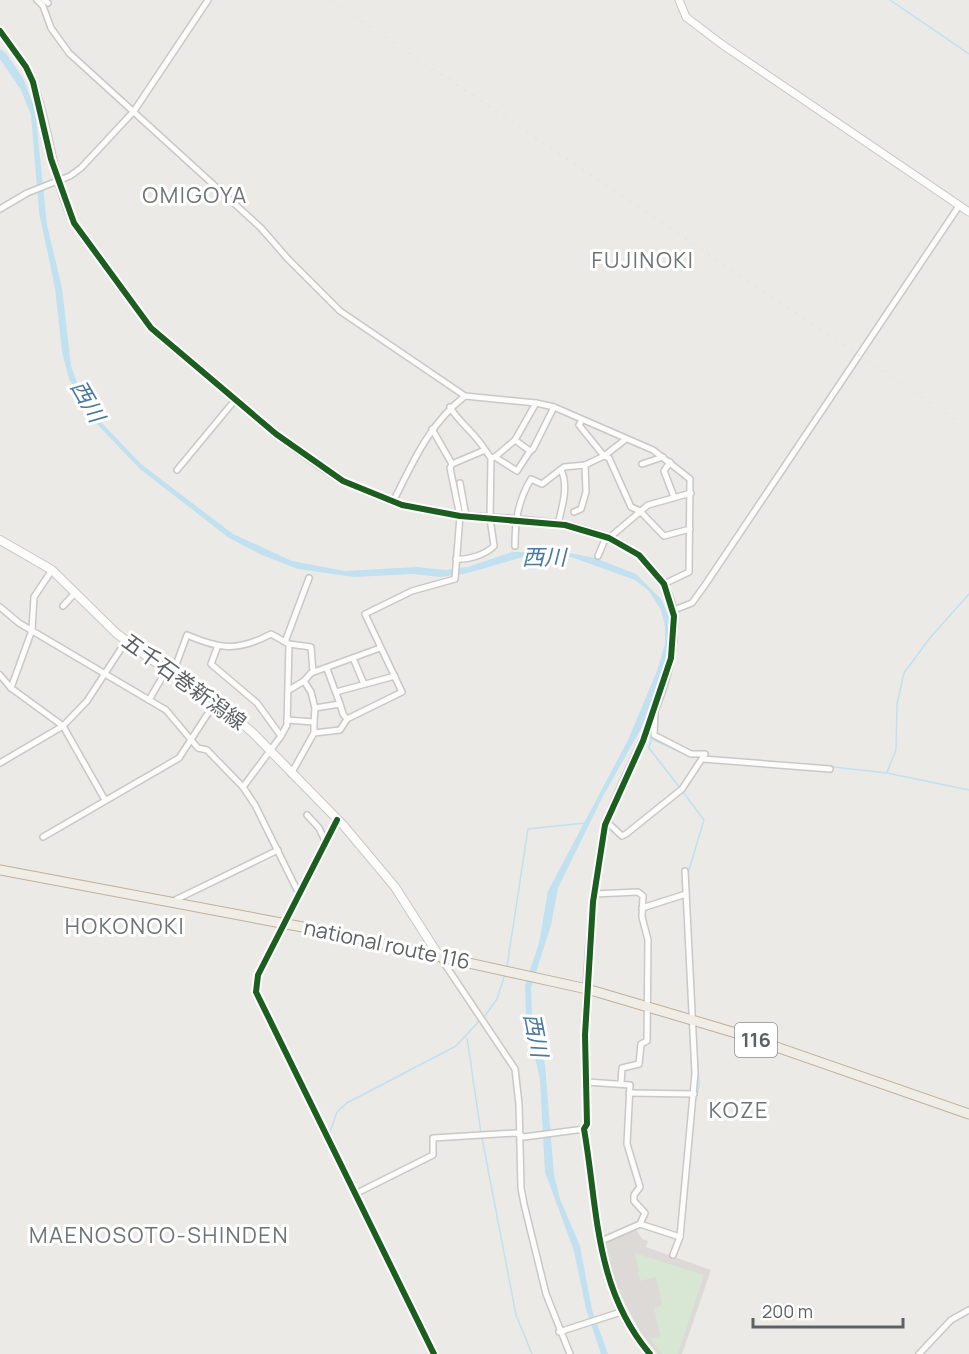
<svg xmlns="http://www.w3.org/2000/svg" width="969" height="1354" font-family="Manrope,'Noto Sans JP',sans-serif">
<rect width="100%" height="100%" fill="#eceae7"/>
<!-- education -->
<path fill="#dcd9d6" d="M635,1228L642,1239L648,1241L646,1247L711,1270L682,1354H658L655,1351L641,1333L614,1284L603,1242Z"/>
<!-- green -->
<path fill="#d8e6d4" d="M635,1253L704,1275L678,1354H662L650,1339L660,1336L654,1308L662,1305L656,1277L640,1281Z"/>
<!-- water -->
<path fill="#c1e0f0" d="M0,49L5,52L23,78L35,109L47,225L62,288L71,366L82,396L99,420L141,464L233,534L292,561L345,571L416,567L446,570L468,567L512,552H565L595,558L636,574L661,599L670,619V639L666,660L642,727L603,796L558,888L551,925L531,988L532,1015L545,1065L554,1175L560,1199L580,1246L592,1310L608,1354H601L586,1309L574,1251L545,1172L540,1079L526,1020L525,985L539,943L548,891L628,740L657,671L665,644V627L661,610L649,591L635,580L571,557L526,556L464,574L440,577L413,574L354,577L298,569L262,555L229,538L140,469L93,420L69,379L62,352L55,288L39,212L31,115L21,90L0,59Z"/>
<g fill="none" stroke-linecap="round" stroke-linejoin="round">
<!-- stream -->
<g stroke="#c1e0f0" stroke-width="1.5">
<path d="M890,0L969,54"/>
<path d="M645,736L687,755"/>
<path d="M651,740L649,748L680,788"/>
<path d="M737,759L789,763"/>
<path d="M833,767L887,773L969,790"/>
<path d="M887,772L896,750L897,704L904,673L929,639L969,594"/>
<path d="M683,792L704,820L688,873"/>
<path d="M507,966L528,829L585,823"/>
<path d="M484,1017L497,999L505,974"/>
<path d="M467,1038L481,1133"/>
<path d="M695,1103L699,1086L697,1051"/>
<path d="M329,1135L337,1112L347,1103L456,1046L480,1020"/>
<path d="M482,1138L516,1315L532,1354"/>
<path d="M327,1142L431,1354"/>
</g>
<!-- minor casing -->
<g stroke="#c9c8c7" stroke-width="8">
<g id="minor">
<path d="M37,0L43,6L51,28L69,53L261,228L288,259L340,311L465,396"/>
<path d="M44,0L48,3"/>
<path d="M0,31L26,67"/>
<path d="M0,209L27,193L70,176L81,168L134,111L208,0"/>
<path d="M450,407C460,424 476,434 485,450L452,464"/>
<path d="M582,420L579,425L604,456L609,458L631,507L640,511L664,536L690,529"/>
<path d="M515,440L530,451L533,449L554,407"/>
<path d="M485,450L491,458L495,457L515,440L536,403"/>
<path d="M495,457L517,471L530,451"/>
<path d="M670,462L664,471L674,497"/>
<path d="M642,464L663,457"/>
<path d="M177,470L235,400"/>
<path d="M460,483L466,516"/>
<path d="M574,512L581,509L586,492L585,465"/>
<path d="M558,524C562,507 569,486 561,470"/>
<path d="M609,538L648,505L691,493"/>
<path d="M515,546C515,520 518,501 531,479L542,484L564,467L585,465L604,456L626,439"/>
<path d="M598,556L606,537"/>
<path d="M456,559C468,560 485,555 494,546L490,518L491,458"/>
<path d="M63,606L75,593"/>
<path d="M0,607L19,623L166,710L198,748L207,750L243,787L255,805L299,894"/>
<path d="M674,610L692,603L705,585L959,206"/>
<path d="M285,642L309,578"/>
<path d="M217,648L211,664L257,703L281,736"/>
<path d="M353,658L364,684"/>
<path d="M173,673L187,635C220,649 237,652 271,634L289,644L311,647L313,672"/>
<path d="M0,675L11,688L63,726L105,800"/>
<path d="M304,681L311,692L315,708"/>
<path d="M11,688L32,630L34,597L52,570"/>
<path d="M289,690L304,681L311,673L380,648"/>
<path d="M336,692L395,676"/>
<path d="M149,700L167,669"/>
<path d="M340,704L343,714L347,719"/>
<path d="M287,720L314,722V733"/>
<path d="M314,722L315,708L340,704L327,669"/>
<path d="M703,759L830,769"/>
<path d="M0,763L63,726L87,701L126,641"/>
<path d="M291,774L314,733L340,730L347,719L402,692L365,614L412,591L455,579L460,516L450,468L452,464L432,429"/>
<path d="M243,787L281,736L287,725L289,644"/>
<path d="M307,815L319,828L326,843"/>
<path d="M337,820L258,975L256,992L434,1354"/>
<path d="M607,822L622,836L626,834L682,789L705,754H691L654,735L655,712"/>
<path d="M43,837L179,758L216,701"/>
<path d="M594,894L638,892L643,896L642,917L648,940L647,1041L641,1044L639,1064L622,1068L621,1083"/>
<path d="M171,902L278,850"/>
<path d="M642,908L686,894"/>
<path d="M440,957L515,1069L519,1104L521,1188L524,1204L546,1294L570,1354"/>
<path d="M587,1082L630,1085L627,1144L640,1187L634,1195V1201L645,1213L640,1224L599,1242"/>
<path d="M629,1093L694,1094"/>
<path d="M355,1194L433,1155V1138L516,1133L524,1137L584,1129"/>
<path d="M640,1224L680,1237"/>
<path d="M673,1255L680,1237L695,1073L685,871"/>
<path d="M559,1332L621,1312"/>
<path d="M650,1354C594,1288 598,1209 584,1129L587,1124C583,1045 584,963 596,884C598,865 600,844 605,826C627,757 679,692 674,616C673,588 647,558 623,545C553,506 467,527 393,502C413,462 429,424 465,396L536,403L554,407L653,450L690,479L689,572L664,584"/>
<path d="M919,1354L951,1320L969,1310"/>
</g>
</g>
<!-- tertiary casing -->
<g stroke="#c9c8c7" stroke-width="9">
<g id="tertiary">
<path d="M679,0L686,17L720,43L969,212"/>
<path d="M26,67C50,116 49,173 74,223L151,328L276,434L321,467L343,481L393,502"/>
</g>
</g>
<!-- secondary casing -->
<g stroke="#c8c8c7" stroke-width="10">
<path id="secondary" d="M0,540L52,570L116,633L152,660L216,701L253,733L344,826L395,887L439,956"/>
</g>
<!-- trunk casing -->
<g stroke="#bfb099" stroke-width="11">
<path id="trunk" d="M0,870L324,931L587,989L736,1033L969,1114"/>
</g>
<!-- minor -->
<use href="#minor" stroke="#fcfcfb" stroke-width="5"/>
<!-- tertiary -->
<use href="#tertiary" stroke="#fcfcfb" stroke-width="7"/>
<!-- secondary -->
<use href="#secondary" stroke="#fcfcfb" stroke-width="8"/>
<!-- trunk -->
<use href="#trunk" stroke="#f0ece6" stroke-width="9"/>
<!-- rail -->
<path stroke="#e3e2e2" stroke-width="1.5" stroke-dasharray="1.5 8" stroke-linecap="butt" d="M330,0L969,429"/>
<!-- cycleway casing -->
<g stroke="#fff" stroke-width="10">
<g id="cycleway">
<path d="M0,31L26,67L33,82L51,159L74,223L151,328L276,434L343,481L402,505L460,516L565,525L609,538L639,555L664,584L674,616L671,658L643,741L605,825L593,902L585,1035L587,1124L584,1129C598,1209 594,1288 650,1354"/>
<path d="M337,820L258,975L256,992L434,1354"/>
</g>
</g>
<!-- cycleway -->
<use href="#cycleway" stroke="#1b5e20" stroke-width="6"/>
</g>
<g text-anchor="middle" stroke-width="6" stroke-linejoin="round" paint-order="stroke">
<!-- shield labels -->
<rect fill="#fff" stroke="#8e9092" stroke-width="1.5" x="735" y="1023" width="42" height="34" rx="4.5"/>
<g font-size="20" font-weight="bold" fill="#5d6164">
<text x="756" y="1047">116</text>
</g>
<!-- street labels -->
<g font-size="21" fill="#5d6164" stroke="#fff">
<text transform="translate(184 682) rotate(36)" y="7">五千石巻新潟線</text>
<text transform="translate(387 945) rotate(12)" y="7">national route 116</text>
</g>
<!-- neighbourhood labels -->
<g font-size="22" letter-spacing="1.5" fill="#6e7376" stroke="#fff">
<text x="195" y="203">OMIGOYA</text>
<text x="643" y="268">FUJINOKI</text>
<text x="125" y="934">HOKONOKI</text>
<text x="739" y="1118">KOZE</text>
<text x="159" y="1243">MAENOSOTO-SHINDEN</text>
</g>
<!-- water labels -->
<g font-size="22" font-style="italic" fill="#4b799c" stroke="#fff">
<text transform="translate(88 401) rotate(60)" y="8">西川</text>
<text x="544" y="565">西川</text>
<text transform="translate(536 1035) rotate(79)" y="8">西川</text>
</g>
</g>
<!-- scale -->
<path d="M753 1318v9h150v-9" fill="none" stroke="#5d6164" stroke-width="3"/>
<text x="762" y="1318" font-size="18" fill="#5d6164" stroke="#ffffff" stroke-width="4.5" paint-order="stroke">200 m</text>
</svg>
